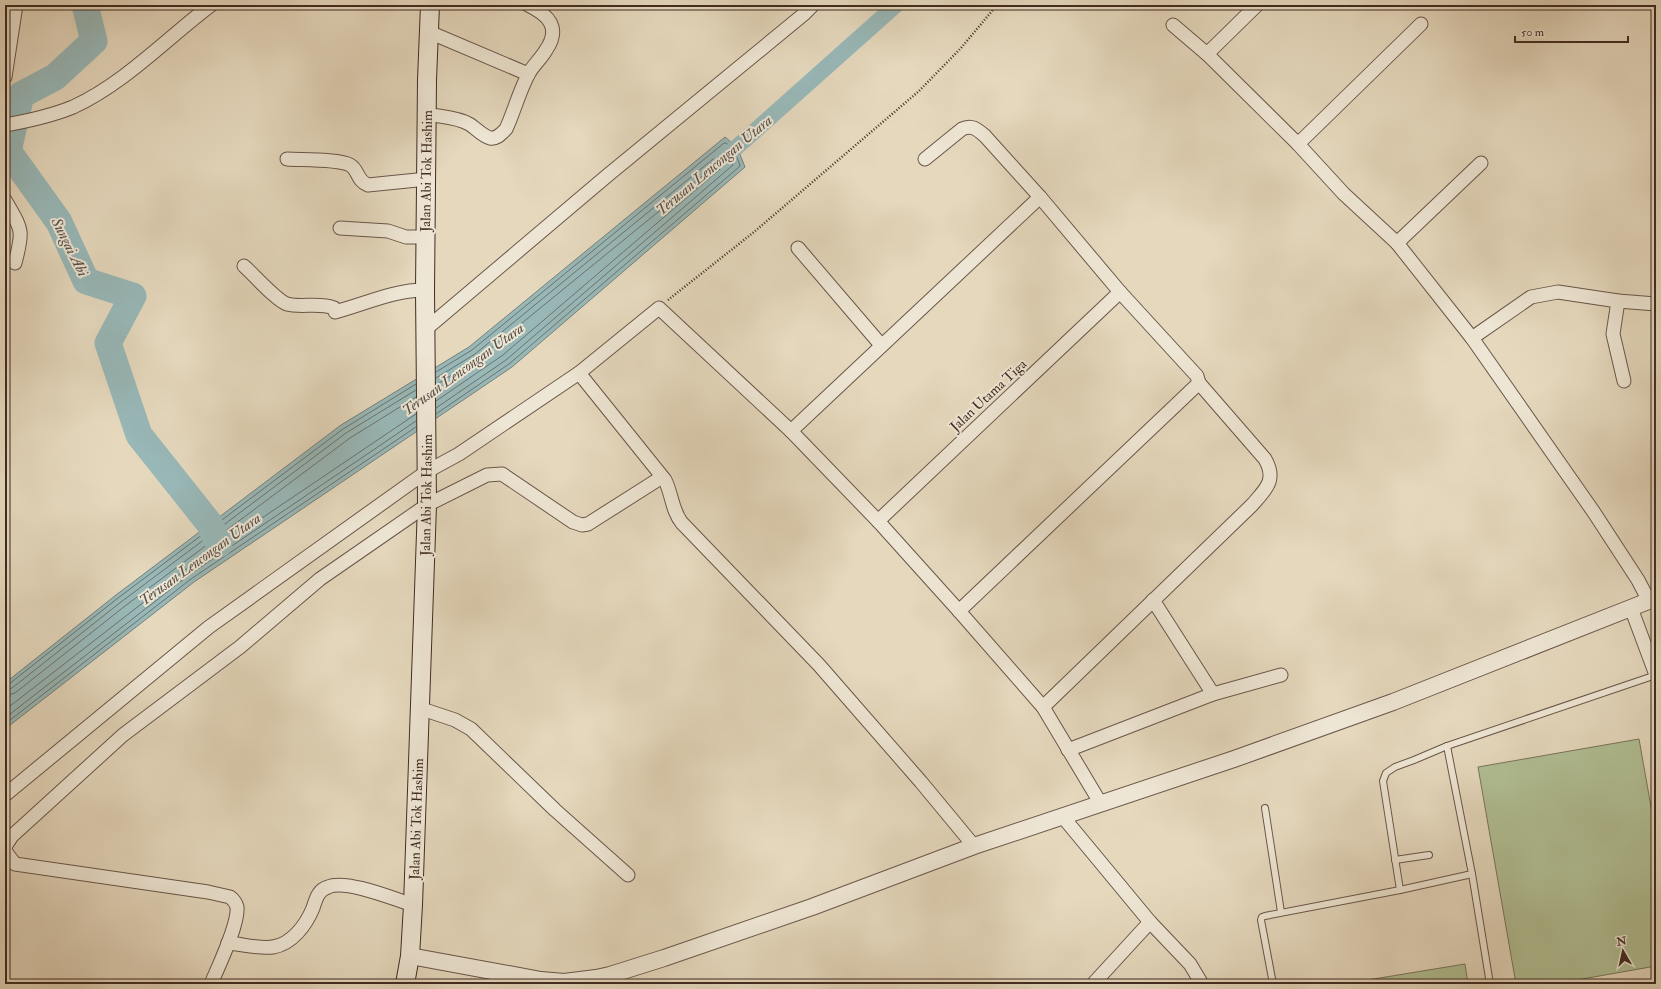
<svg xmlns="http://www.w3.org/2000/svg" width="1661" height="989" font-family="'IM FELL Double Pica',serif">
<rect width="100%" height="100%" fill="#e5d8bd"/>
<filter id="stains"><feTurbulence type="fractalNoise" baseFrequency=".005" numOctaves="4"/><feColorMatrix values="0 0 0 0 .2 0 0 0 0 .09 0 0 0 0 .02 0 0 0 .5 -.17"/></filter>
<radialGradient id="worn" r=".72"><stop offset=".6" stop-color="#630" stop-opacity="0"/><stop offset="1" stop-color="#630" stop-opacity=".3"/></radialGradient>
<!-- green -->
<g fill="#b1bf94" stroke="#79755c">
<path d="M1639,739L1656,835V966L1554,984H1516L1478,767Z"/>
<path d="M1465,964L1468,984H1343Z"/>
</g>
<!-- water -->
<path fill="#98b8b8" stroke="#75807c" d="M725,137L737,147L745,167L512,367L194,582L5,729V683L116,595L341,425L469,347Z"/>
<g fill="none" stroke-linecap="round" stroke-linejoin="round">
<!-- shore -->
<g stroke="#6c726e" stroke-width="1">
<path d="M436,372L472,350L724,143H726L734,150L740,165L739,167L509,364L436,414"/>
<path d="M436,378L475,354L724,150L730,152L733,165L506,360L436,408"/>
<path d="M436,385L479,358L723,159H726V164L503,355L436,401"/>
<path d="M5,685L9,684L118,598L343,429L416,384"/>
<path d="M5,690L12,688L121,602L346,433L416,390"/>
<path d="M5,696L15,693L125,606L350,438L416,397"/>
<path d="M5,710L185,570L416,414"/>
<path d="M5,718L189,575L416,421"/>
<path d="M5,724L191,579L416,427"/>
</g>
<!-- canal -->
<path stroke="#98b8b8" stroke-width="16" d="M721,161L896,5"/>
<!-- river -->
<path stroke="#98b8b8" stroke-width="27" d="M85,5L94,41L55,77L21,95L8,151L59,222L86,281L133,296L108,343L139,435L209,523L219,544"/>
<!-- service casing -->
<g stroke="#6a564a" stroke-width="8">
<g id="service">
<path d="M1447,746L1472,874L1490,984"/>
<path d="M1265,808L1281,912"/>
<path d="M1395,860L1429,855"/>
<path d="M1400,890L1383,781L1386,773L1395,767L1414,760L1447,746L1656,675"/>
<path d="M1273,984L1261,920L1262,917L1265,916L1400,890L1472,874"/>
</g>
</g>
<!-- minor casing -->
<g stroke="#6a564a" stroke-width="15">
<g id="minor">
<path d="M1173,25L1207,54L1298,144L1344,194L1397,243L1472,338L1593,511L1638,580L1649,601"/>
<path d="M429,32L528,74"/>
<path d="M1207,54L1257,5"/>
<path d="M5,77L16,5"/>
<path d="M427,114C441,117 457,117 469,124C476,128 482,136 490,138C497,139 501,134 506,129C514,112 519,92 528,75C532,66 541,59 546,50C561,28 549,15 528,5"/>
<path d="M5,125C28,121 51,116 73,107C125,83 166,39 211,5"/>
<path d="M1298,144L1421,24"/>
<path d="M287,159C301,160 339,159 350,165C359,170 356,180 368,185L427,179"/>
<path d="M925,159L962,129C972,124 978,130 985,136L1040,197L1120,292L1197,376L1199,383L959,611"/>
<path d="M5,200C22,230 24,229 15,263"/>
<path d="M340,228L388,231L406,237H426"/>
<path d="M1397,243L1481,163"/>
<path d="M798,248L881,345"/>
<path d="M244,266C253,274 277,301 287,304C302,308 319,302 334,308L335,312C365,304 394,290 425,290"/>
<path d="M1618,301L1613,334L1624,381"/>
<path d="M426,329L608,175L804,14L813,5"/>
<path d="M1472,338L1531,297L1558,292L1618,301L1656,304"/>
<path d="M579,373L665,480C672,494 672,511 682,523L819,665L921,782L974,846"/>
<path d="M791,431L1040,197"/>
<path d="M878,521L1120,292"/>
<path d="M1153,600L1213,694"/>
<path d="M1631,608L1656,675"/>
<path d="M1043,707L1252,505C1266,489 1277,480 1265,459L1199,383"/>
<path d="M419,708L455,720L471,729L555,810L628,875"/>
<path d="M1068,750L1213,694L1281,675"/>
<path d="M5,795L209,627L426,472L459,454L579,373L659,308L791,431L878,521L959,611L1043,707L1101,804"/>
<path d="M1063,817L1150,922L1190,964L1202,984"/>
<path d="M228,943C242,944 259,949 273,947C292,944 306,925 313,908C316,899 318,890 328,887C346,879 394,899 413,905"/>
<path d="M211,984C218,967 239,924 237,907C236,903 234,900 230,897L208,892L15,864L5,851L6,845L12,836L123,735L240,647L320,579L427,505L487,475L502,474L573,522L582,525L588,524L662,477"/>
<path d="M1093,984L1150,922"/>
</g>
</g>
<!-- tertiary casing -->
<g stroke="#6a564a" stroke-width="18">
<path id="tertiary" d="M410,956L541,980L564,982L596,978L610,975L664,958L812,907L974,846L1234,759L1393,702L1656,598"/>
</g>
<!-- secondary casing -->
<g stroke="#412b23" stroke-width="20">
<path id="secondary" d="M405,984L410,956L413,905L427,505L425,290L427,80L430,5"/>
</g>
<!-- path -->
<path stroke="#412b23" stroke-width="2.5" stroke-dasharray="1 2" stroke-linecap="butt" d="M668,300L754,232L919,91L961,48L997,5"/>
<!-- service -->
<use href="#service" stroke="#eee6d4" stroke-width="6"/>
<!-- minor -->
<use href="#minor" stroke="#eee6d4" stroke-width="13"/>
<!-- tertiary -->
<use href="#tertiary" stroke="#eee6d4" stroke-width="16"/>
<!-- secondary -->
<use href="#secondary" stroke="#eee6d4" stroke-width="18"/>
</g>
<g text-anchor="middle" stroke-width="4" stroke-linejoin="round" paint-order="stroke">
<!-- street labels -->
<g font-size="14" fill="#412b23" stroke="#eee6d4">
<text transform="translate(426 171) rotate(-89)" y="5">Jalan Abi Tok Hashim</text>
<text transform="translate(988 395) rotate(-43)" y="5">Jalan Utama Tiga</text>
<text transform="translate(426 495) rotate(-89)" y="5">Jalan Abi Tok Hashim</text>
<text transform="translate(416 819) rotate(-88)" y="5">Jalan Abi Tok Hashim</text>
</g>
<!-- water labels -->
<g font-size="15" font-style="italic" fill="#574e48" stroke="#eee6d4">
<text transform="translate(714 165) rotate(-40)" y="5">Terusan Lencongan Utara</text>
<text transform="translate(70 247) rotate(63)" y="5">Sungai Abi</text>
<text transform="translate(463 369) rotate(-36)" y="5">Terusan Lencongan Utara</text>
<text transform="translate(200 559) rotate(-36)" y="5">Terusan Lencongan Utara</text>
</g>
</g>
<!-- margin -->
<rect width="1661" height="989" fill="none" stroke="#e5d8bd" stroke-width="20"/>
<rect x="6" y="6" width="1649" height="977" fill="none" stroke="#412b23" stroke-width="2"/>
<rect x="10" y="10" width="1641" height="969" fill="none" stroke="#412b23"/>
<!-- north arrow -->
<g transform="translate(1623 951) rotate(351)" stroke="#eee6d4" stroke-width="3" paint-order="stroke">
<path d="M0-3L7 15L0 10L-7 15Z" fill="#412b23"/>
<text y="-6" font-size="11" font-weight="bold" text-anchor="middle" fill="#412b23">N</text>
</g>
<!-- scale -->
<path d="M1515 36v6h113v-6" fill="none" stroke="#412b23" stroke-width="2"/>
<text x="1521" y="36" font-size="12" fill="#412b23" stroke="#eee6d4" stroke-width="3" paint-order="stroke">50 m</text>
<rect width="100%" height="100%" filter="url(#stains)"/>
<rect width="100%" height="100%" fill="url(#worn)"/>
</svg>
